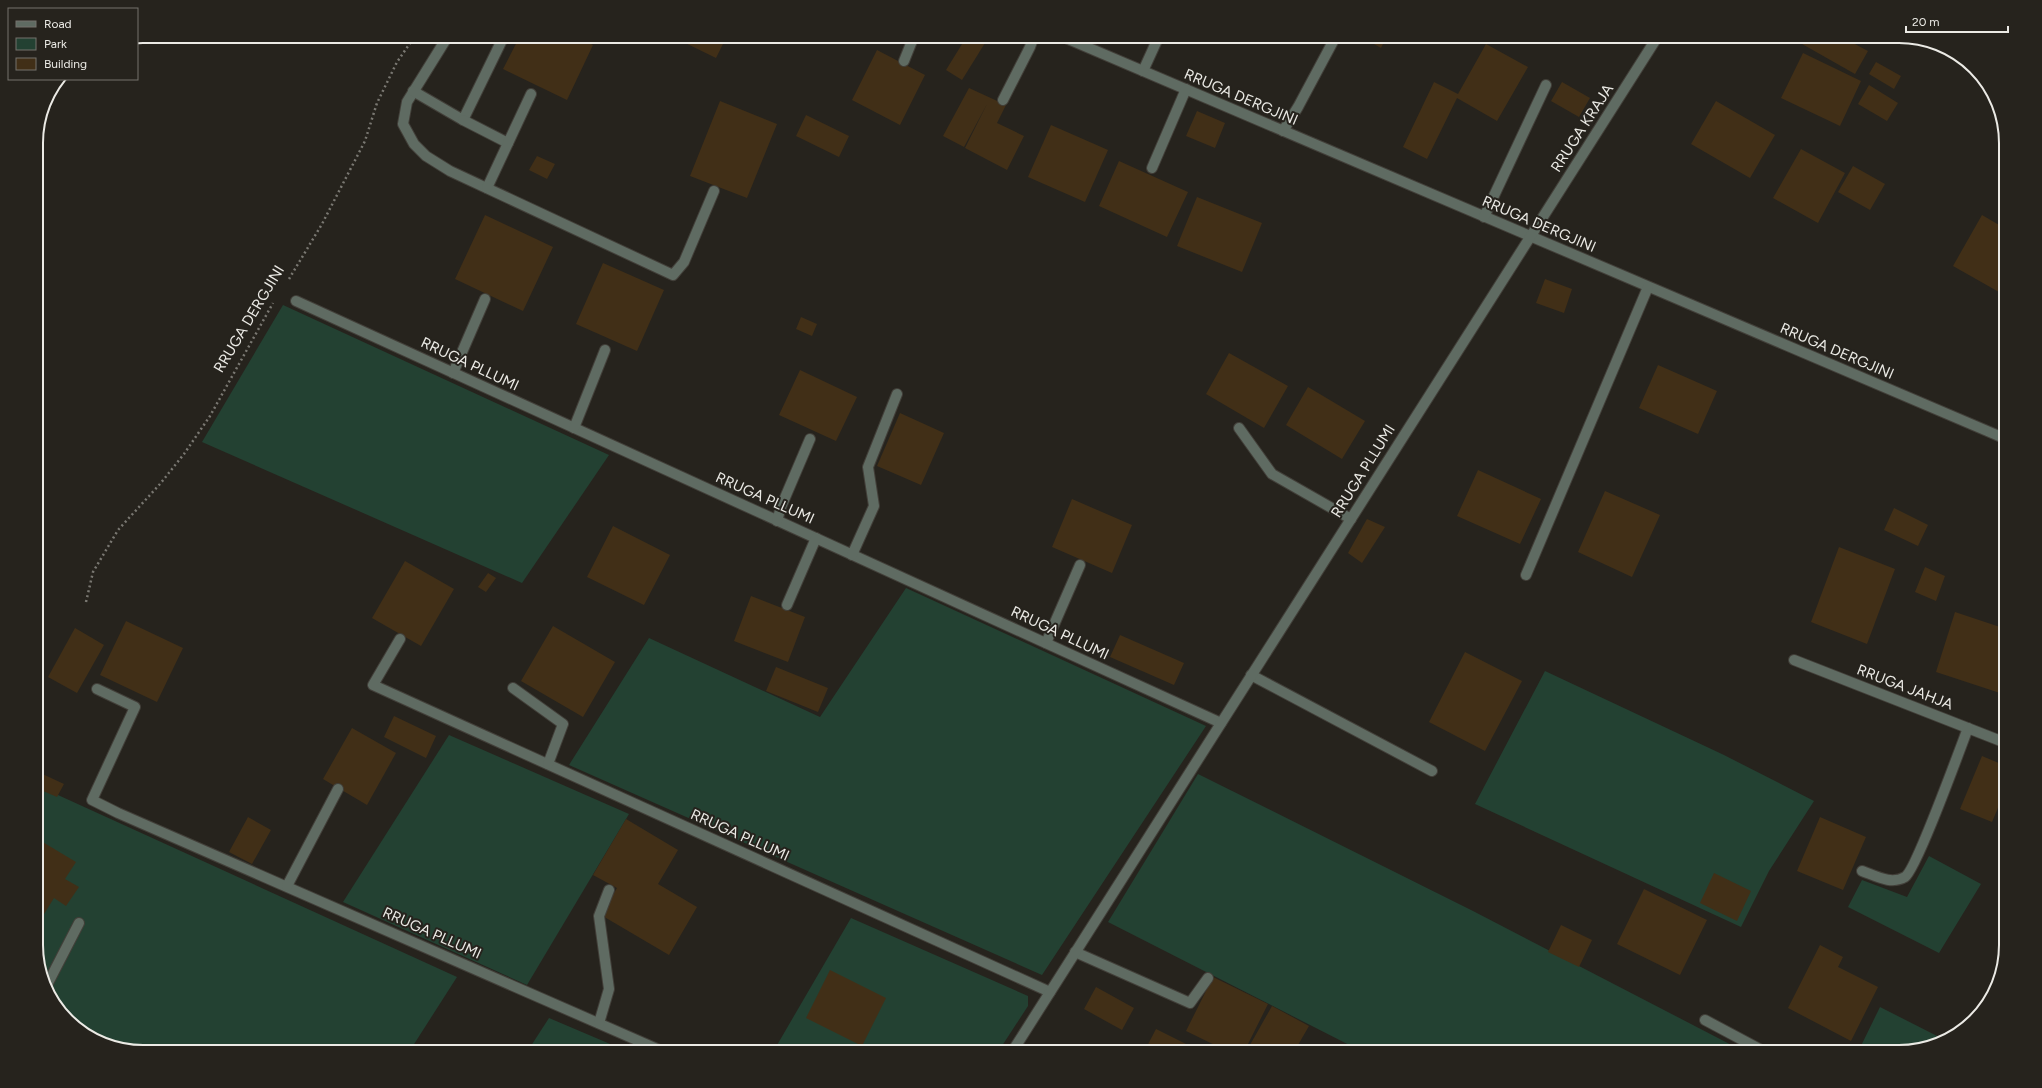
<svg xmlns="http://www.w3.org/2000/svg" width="2042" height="1088" font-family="Figtree,sans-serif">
<rect width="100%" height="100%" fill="#26231d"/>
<!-- green -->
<g fill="#234132">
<path d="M283,305L609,455L522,583L202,442Z"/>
<path d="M906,588L1206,726L1042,975L569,765L649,638L820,717Z"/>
<path d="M1545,671L1724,755L1814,801L1769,871L1741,927L1475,804Z"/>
<path d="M449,735L629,814L527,985L343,902Z"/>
<path d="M1198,774L1473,911L1745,1052H1363L1108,922Z"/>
<path d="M36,785L457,977L409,1052H143L96,1041L54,1005L36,952Z"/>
<path d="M1929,856L1981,884L1939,953L1848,907L1862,880L1907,897Z"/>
<path d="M851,918L1028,996V1006L998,1052H773Z"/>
<path d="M1880,1007L1943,1039L1899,1052H1858Z"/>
<path d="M549,1018L629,1052H527Z"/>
</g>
<!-- building -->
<g fill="#412f17">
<path d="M520,36H575L593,45L567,100L503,69Z"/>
<path d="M671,36H727L716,58Z"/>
<path d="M967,36H974L985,43L962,80L946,70Z"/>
<path d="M1130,36H1147L1143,44L1129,37Z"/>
<path d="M1360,36H1387L1381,48Z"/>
<path d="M1788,36H1854L1851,42L1868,51L1855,74Z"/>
<path d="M1486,44L1528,67L1497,121L1457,98L1427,159L1403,147L1434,82L1458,94Z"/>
<path d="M877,50L925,75L900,125L852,100Z"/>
<path d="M1803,53L1861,81L1840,126L1781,98Z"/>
<path d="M1876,62L1901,76L1894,89L1869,74Z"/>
<path d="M1562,82L1590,98L1579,117L1551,101Z"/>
<path d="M1869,85L1898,103L1887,121L1858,104Z"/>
<path d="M969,88L1006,105L997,123L1024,136L1007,170L965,148L987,104L964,147L943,136Z"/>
<path d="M720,101L777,124L747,198L690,176Z"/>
<path d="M1716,101L1775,135L1750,178L1691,144Z"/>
<path d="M1197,111L1225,123L1215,148L1186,136Z"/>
<path d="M806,115L849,136L839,157L796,136Z"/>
<path d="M1051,125L1108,150L1085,202L1028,177Z"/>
<path d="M1801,149L1845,173L1818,223L1773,198Z"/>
<path d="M537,156L555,164L547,179L529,170Z"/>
<path d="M1119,161L1188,192L1167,237L1099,206Z"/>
<path d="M1853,166L1885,184L1870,210L1838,192Z"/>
<path d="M1197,197L1262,223L1242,272L1177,246Z"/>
<path d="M485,215L553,247L523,311L455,279Z"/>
<path d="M1982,215L2006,229V296L1953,266Z"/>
<path d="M603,263L664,290L637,351L576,324Z"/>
<path d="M1545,279L1572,289L1564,313L1536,303Z"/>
<path d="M801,317L817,324L812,336L796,329Z"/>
<path d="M1229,353L1288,386L1264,428L1206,394Z"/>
<path d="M1658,365L1717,391L1698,434L1639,408Z"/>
<path d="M800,370L857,397L836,441L779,415Z"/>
<path d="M1308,387L1365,421L1342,459L1286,425Z"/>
<path d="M900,413L944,433L921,485L877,466Z"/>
<path d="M1478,470L1541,499L1520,544L1457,516Z"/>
<path d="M1605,491L1660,515L1632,577L1578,552Z"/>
<path d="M1072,499L1132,525L1112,573L1052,547Z"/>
<path d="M1894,508L1928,525L1918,546L1884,530Z"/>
<path d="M1367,519L1385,527L1362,563L1348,553Z"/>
<path d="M613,526L670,555L644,605L587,577Z"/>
<path d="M1839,547L1895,569L1867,644L1811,622Z"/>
<path d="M405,561L454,589L421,646L372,618Z"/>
<path d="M1925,567L1945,576L1936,601L1915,592Z"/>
<path d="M488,573L496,578L486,592L478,587Z"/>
<path d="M751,596L805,617L788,662L734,641Z"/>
<path d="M1955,612L2006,629V695L1936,672Z"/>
<path d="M126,621L183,648L157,702L100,675Z"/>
<path d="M553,626L615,662L583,717L521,681Z"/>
<path d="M75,628L104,645L77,693L48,677Z"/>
<path d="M1120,635L1184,663L1174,685L1110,657Z"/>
<path d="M1465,652L1522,681L1485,751L1429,722Z"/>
<path d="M776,667L828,688L818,712L766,691Z"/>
<path d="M394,716L436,736L426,758L384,737Z"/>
<path d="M352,728L396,753L367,805L323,779Z"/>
<path d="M1982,756L2006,766V789L1992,822L1960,809Z"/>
<path d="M36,771L64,784L57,797L36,788Z"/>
<path d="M248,817L271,830L252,864L229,852Z"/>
<path d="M1820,817L1866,837L1843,890L1797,871Z"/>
<path d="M626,819L678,850L658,884L697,907L669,955L601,915L617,888L593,875Z"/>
<path d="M36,838L76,862L65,879L79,887L66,906L54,898L36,927Z"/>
<path d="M1714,873L1751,891L1737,921L1700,903Z"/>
<path d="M1644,889L1707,920L1680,975L1617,944Z"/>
<path d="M1561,925L1592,940L1579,967L1548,952Z"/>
<path d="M1820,945L1843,957L1838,967L1878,987L1851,1041L1788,1008Z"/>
<path d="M830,970L886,998L862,1046L806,1018Z"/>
<path d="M1213,977L1268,1004L1244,1052H1229L1186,1031Z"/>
<path d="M1096,987L1134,1008L1122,1030L1084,1009Z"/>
<path d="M1272,1006L1309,1026L1294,1052H1246Z"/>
<path d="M1156,1029L1202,1052H1144Z"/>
<path d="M1683,1046L1695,1052H1680Z"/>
</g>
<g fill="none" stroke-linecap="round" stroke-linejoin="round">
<!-- minor casing -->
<g stroke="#423f39" stroke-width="12">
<g id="minor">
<path d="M448,36L407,102L403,124L414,144L426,156L450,171L673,275L684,262L714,191"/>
<path d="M1061,36L2006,439"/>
<path d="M904,61L914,36"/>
<path d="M1143,71L1159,36"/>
<path d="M413,91L463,120L504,36"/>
<path d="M1003,100L1030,47L1034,36"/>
<path d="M463,120L508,143"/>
<path d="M1283,131L1298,107L1336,36"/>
<path d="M1152,168L1186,89"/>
<path d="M487,188L531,94"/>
<path d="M1484,217L1546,85"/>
<path d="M296,301L1221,723"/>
<path d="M453,373L485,299"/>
<path d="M574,428L605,350"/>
<path d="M1239,428L1272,474L1351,519"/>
<path d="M777,521L781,507L810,439"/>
<path d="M852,555L874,506L868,467L897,394"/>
<path d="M1526,575L1648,287"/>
<path d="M787,605L816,538"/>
<path d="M400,639L373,685L1050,992"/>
<path d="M1046,643L1080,565"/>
<path d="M1794,660L2006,743"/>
<path d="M1251,675L1432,771"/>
<path d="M513,688L563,724L548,764"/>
<path d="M97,689L135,707L92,800L118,813L664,1052"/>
<path d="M1862,871C1876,876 1891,885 1905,877C1916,870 1960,749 1968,728"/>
<path d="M287,886L338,789"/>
<path d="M1075,952L1190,1003L1208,978"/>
<path d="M47,985L79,923"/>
<path d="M1705,1020L1765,1052"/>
<path d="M599,1023L609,989L599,916L609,890"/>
<path d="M1012,1052L1658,36"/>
</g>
</g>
<!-- path -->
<g stroke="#7a7872" stroke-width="2.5" stroke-dasharray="2 3" stroke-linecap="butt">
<path d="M289,279L322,224L365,141L377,103L397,62L415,36"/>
<path d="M86,602L93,572L118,530L160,484L184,454L210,416L273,303"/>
</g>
<!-- minor -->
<use href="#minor" stroke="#5f6b62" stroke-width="10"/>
</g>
<g text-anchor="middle" stroke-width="4" stroke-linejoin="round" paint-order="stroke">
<!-- street labels -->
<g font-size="15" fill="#ebeae5" stroke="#26231d">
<text transform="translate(1241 97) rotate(23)" y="5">RRUGA DERGJINI</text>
<text transform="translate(1582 128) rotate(-57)" y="5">RRUGA KRAJA</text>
<text transform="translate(1539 224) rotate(23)" y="5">RRUGA DERGJINI</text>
<text transform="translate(249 319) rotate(-59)" y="5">RRUGA DERGJINI</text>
<text transform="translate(1837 351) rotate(23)" y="5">RRUGA DERGJINI</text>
<text transform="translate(470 364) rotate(25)" y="5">RRUGA PLLUMI</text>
<text transform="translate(1363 471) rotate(-58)" y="5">RRUGA PLLUMI</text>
<text transform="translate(765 498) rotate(24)" y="5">RRUGA PLLUMI</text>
<text transform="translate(1060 633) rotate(25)" y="5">RRUGA PLLUMI</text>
<text transform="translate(1905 687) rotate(21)" y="5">RRUGA JAHJA</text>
<text transform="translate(740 835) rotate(24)" y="5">RRUGA PLLUMI</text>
<text transform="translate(432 933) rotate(24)" y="5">RRUGA PLLUMI</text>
</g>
</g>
<!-- crop -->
<path d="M0 0H2042V1088H0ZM143 43H1899A100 100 0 0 1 1999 143V945A100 100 0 0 1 1899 1045H143A100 100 0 0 1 43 945V143A100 100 0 0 1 143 43Z" fill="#26231d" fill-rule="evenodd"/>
<path fill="none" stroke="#ebeae5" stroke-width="2" d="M143 43H1899A100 100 0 0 1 1999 143V945A100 100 0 0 1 1899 1045H143A100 100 0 0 1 43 945V143A100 100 0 0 1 143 43Z"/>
<!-- legend -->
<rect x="8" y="8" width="130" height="72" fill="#26231d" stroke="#75736d"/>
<rect x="16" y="21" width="20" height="6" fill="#5f6b62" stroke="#75736d"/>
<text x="44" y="28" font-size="12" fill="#ebeae5">Road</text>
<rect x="16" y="38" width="20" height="12" fill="#234132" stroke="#75736d"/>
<text x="44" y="48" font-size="12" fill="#ebeae5">Park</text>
<rect x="16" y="58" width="20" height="12" fill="#412f17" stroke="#75736d"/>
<text x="44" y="68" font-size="12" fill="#ebeae5">Building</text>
<!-- scale -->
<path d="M1906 26v6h102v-6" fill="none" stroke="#ebeae5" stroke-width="2"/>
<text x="1912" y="26" font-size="12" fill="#ebeae5" stroke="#26231d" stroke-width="3" paint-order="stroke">20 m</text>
</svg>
